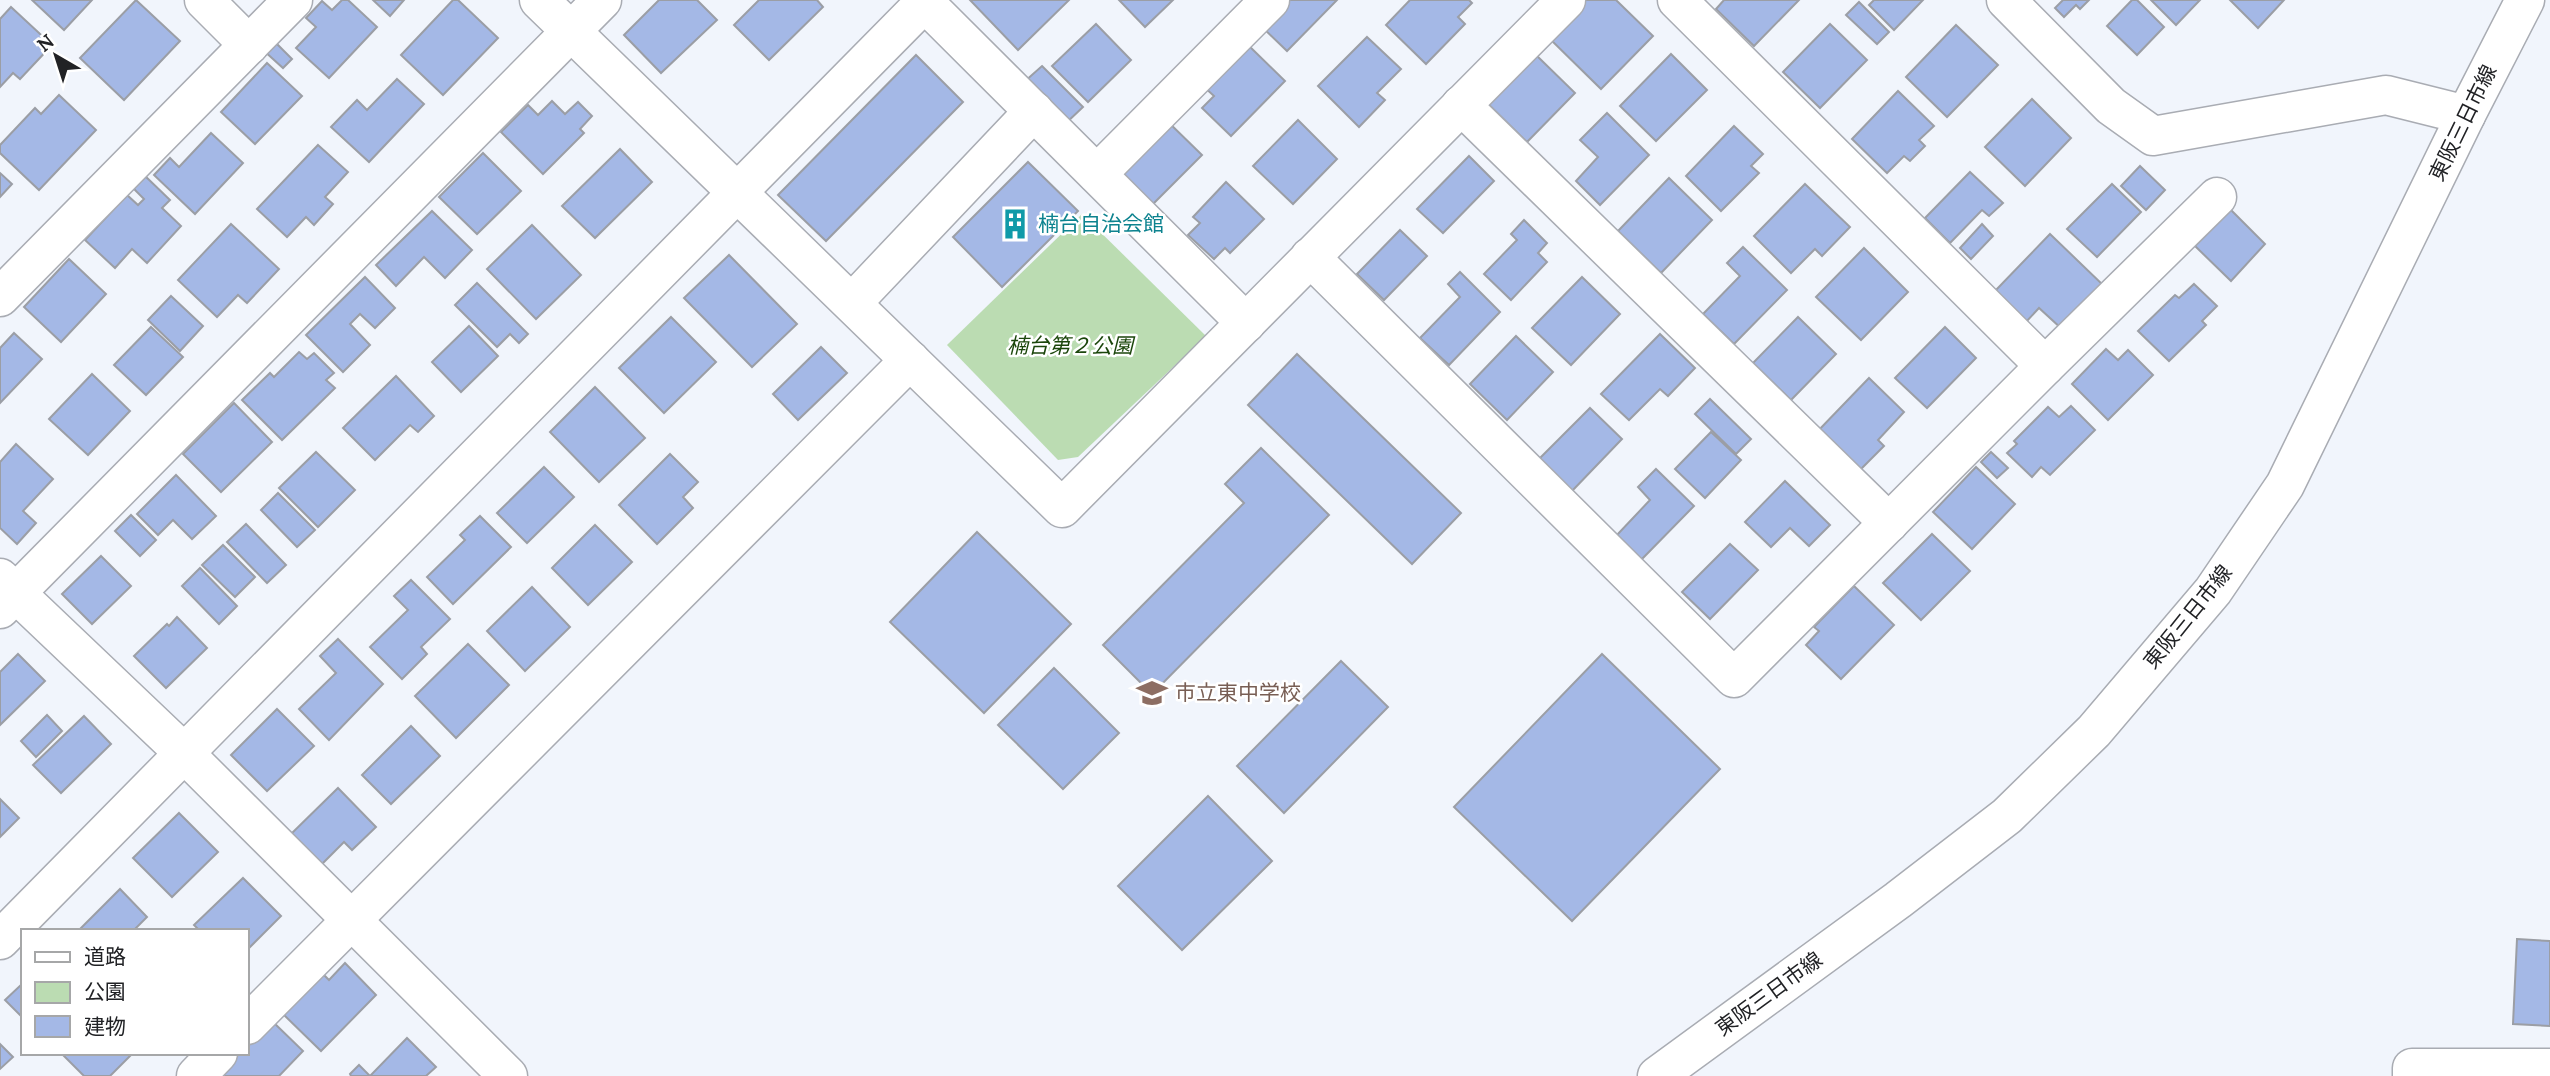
<svg xmlns="http://www.w3.org/2000/svg" width="2550" height="1076" font-family="Lora,'Noto Sans JP',serif">
<rect width="100%" height="100%" fill="#f1f5fc"/>
<!-- green -->
<path fill="#bbdcb2" d="M1082,214L1206,336L1078,457L1058,460L947,345Z"/>
<!-- building -->
<g fill="#a4b8e6" stroke="#9b9ea5" stroke-width="2">
<path d="M32,0H92L64,30Z"/>
<path d="M136,0L180,41L124,100L80,58Z"/>
<path d="M342,0H348L377,27L329,78L296,48L316,27L306,18L322,1L332,10Z"/>
<path d="M373,0H404L390,16Z"/>
<path d="M453,0H458L498,38L443,95L401,55Z"/>
<path d="M659,0H697L717,20L661,73L624,35Z"/>
<path d="M759,0H817L823,7L769,60L734,25Z"/>
<path d="M970,0H1069L1018,50Z"/>
<path d="M1119,0H1173L1145,27Z"/>
<path d="M1278,0H1337L1287,51L1260,25Z"/>
<path d="M1410,0H1469L1472,3L1458,17L1465,24L1426,64L1386,25Z"/>
<path d="M1585,0H1616L1653,36L1601,89L1548,37Z"/>
<path d="M1724,0H1799L1754,46L1716,9Z"/>
<path d="M1874,0H1923L1894,30L1869,5Z"/>
<path d="M2063,0H2089L2080,9L2076,5L2064,17L2055,8Z"/>
<path d="M2132,0H2137L2164,27L2137,55L2107,26Z"/>
<path d="M2151,0H2200L2176,25Z"/>
<path d="M2230,0H2284L2258,28Z"/>
<path d="M1859,2L1889,32L1877,44L1846,15Z"/>
<path d="M11,7L52,45L20,79L13,73L0,87V19Z"/>
<path d="M1096,24L1131,60L1088,102L1052,66Z"/>
<path d="M1830,24L1867,60L1820,108L1783,72Z"/>
<path d="M1956,25L1998,65L1947,117L1906,77Z"/>
<path d="M1367,37L1401,69L1377,93L1385,100L1359,127L1318,86Z"/>
<path d="M273,40L292,59L283,68L263,50Z"/>
<path d="M1244,41L1285,81L1231,136L1202,108L1214,96L1202,85Z"/>
<path d="M1534,53L1575,93L1527,142L1486,102Z"/>
<path d="M1671,54L1707,90L1656,141L1620,106Z"/>
<path d="M916,55L963,102L826,241L778,195Z"/>
<path d="M267,63L302,96L255,144L221,112Z"/>
<path d="M1042,66L1083,107L1065,124L1024,82Z"/>
<path d="M397,79L424,104L369,162L331,127L357,100L367,110Z"/>
<path d="M1898,91L1934,126L1919,140L1925,146L1910,161L1904,156L1887,173L1852,139Z"/>
<path d="M59,95L96,130L39,190L0,153V145L35,108L41,114Z"/>
<path d="M2032,99L2071,138L2025,186L1985,147Z"/>
<path d="M552,101L565,114L578,102L592,116L580,129L584,133L543,174L501,132L528,105L538,115Z"/>
<path d="M1607,113L1649,155L1600,205L1576,181L1598,157L1580,140Z"/>
<path d="M1162,116L1202,155L1152,205L1112,167Z"/>
<path d="M1298,120L1337,159L1293,204L1253,166Z"/>
<path d="M1734,126L1763,154L1751,166L1759,173L1721,211L1686,176Z"/>
<path d="M211,133L243,163L195,214L154,175L170,158L179,167Z"/>
<path d="M318,145L348,172L325,197L333,204L314,225L306,217L287,237L257,209Z"/>
<path d="M620,149L652,182L595,238L562,206Z"/>
<path d="M483,153L521,191L477,234L439,197Z"/>
<path d="M1469,156L1494,181L1443,233L1417,209Z"/>
<path d="M1028,162L1078,211L1002,287L953,237Z"/>
<path d="M2140,166L2165,190L2146,210L2121,186Z"/>
<path d="M1970,172L2003,203L1989,216L1982,210L1950,243L1925,218Z"/>
<path d="M0,173L12,184L0,197Z"/>
<path d="M142,173L170,200L162,208L181,226L147,263L132,249L115,268L85,240L127,195L138,205L144,199L131,186Z"/>
<path d="M1669,178L1712,220L1661,273L1618,231Z"/>
<path d="M1226,182L1264,219L1230,253L1225,248L1214,259L1188,235L1200,223L1193,217Z"/>
<path d="M1805,184L1850,227L1822,256L1815,249L1791,273L1754,236Z"/>
<path d="M2112,184L2141,212L2097,257L2067,229Z"/>
<path d="M2231,210L2265,244L2231,281L2195,246Z"/>
<path d="M432,211L472,250L445,278L424,257L396,286L376,265Z"/>
<path d="M1524,220L1547,243L1538,253L1547,262L1511,300L1484,274L1517,240L1511,234Z"/>
<path d="M231,224L279,269L247,303L238,295L217,317L178,280Z"/>
<path d="M1982,224L1993,236L1971,259L1960,248Z"/>
<path d="M532,225L581,275L536,319L487,269Z"/>
<path d="M1400,230L1427,256L1384,300L1357,274Z"/>
<path d="M2050,234L2104,286L2062,329L2039,308L2026,322L1995,291Z"/>
<path d="M1743,247L1787,290L1734,344L1703,314L1740,276L1727,263Z"/>
<path d="M1864,248L1908,292L1861,340L1816,297Z"/>
<path d="M729,255L797,324L752,367L684,298Z"/>
<path d="M69,259L106,294L61,342L24,307Z"/>
<path d="M1460,272L1500,312L1449,365L1420,338L1460,297L1448,284Z"/>
<path d="M365,277L395,308L375,328L360,314L350,324L370,345L343,372L306,335Z"/>
<path d="M1582,277L1620,314L1571,365L1532,328Z"/>
<path d="M477,283L528,334L519,343L510,334L497,347L455,305Z"/>
<path d="M2194,284L2217,306L2202,321L2206,325L2169,361L2138,331L2175,295L2179,298Z"/>
<path d="M171,296L203,326L180,351L148,320Z"/>
<path d="M671,317L716,362L664,413L619,368Z"/>
<path d="M1798,317L1836,354L1791,400L1753,363Z"/>
<path d="M469,326L498,356L461,392L432,362Z"/>
<path d="M151,327L183,357L146,395L114,365Z"/>
<path d="M1945,327L1976,358L1927,408L1895,378Z"/>
<path d="M14,333L42,359L0,403V348Z"/>
<path d="M1660,334L1695,368L1668,396L1660,389L1629,420L1601,394Z"/>
<path d="M1516,336L1553,372L1507,420L1470,384Z"/>
<path d="M821,347L847,373L798,420L773,394Z"/>
<path d="M2106,349L2118,360L2128,350L2153,375L2108,420L2072,384Z"/>
<path d="M299,352L307,359L314,353L334,373L326,380L335,388L282,440L242,400L270,373L274,377Z"/>
<path d="M1297,354L1461,513L1412,564L1248,405Z"/>
<path d="M92,374L130,411L88,455L49,419Z"/>
<path d="M396,376L434,416L418,432L410,425L375,460L343,428Z"/>
<path d="M1869,378L1904,412L1878,440L1884,446L1856,474L1815,434Z"/>
<path d="M595,387L645,438L599,482L550,432Z"/>
<path d="M1710,399L1751,439L1736,454L1695,414Z"/>
<path d="M234,403L272,442L221,492L183,454Z"/>
<path d="M2071,406L2095,430L2050,475L2041,467L2032,477L2007,453L2017,444L2014,441L2048,407L2059,417Z"/>
<path d="M1590,408L1622,439L1572,491L1539,459Z"/>
<path d="M1711,432L1741,460L1705,498L1675,469Z"/>
<path d="M16,444L53,479L23,511L36,523L17,544L0,528V462Z"/>
<path d="M1261,448L1329,515L1152,694L1103,645L1244,503L1225,484Z"/>
<path d="M316,452L355,490L318,527L279,488Z"/>
<path d="M1991,452L2008,468L1997,478L1981,462Z"/>
<path d="M670,454L698,482L683,497L693,508L657,544L619,505Z"/>
<path d="M544,467L574,497L527,543L497,513Z"/>
<path d="M1976,467L2015,504L1972,549L1933,512Z"/>
<path d="M1656,469L1694,506L1641,560L1616,536L1650,500L1638,487Z"/>
<path d="M176,475L216,516L192,539L173,520L158,535L137,514Z"/>
<path d="M1785,481L1830,525L1809,546L1790,528L1771,547L1745,522Z"/>
<path d="M278,493L315,530L297,547L261,510Z"/>
<path d="M131,515L156,540L140,556L115,531Z"/>
<path d="M480,516L511,547L453,604L427,577L465,540L460,535Z"/>
<path d="M246,524L286,565L267,583L227,542Z"/>
<path d="M595,525L632,562L588,605L552,568Z"/>
<path d="M977,532L1071,624L984,713L890,622Z"/>
<path d="M1932,534L1970,571L1921,620L1883,583Z"/>
<path d="M1730,544L1758,570L1710,619L1682,592Z"/>
<path d="M223,545L255,577L235,597L202,565Z"/>
<path d="M101,556L131,586L92,624L62,594Z"/>
<path d="M200,568L237,606L219,624L182,586Z"/>
<path d="M411,580L450,619L421,647L427,654L402,679L370,647L408,610L394,596Z"/>
<path d="M1854,586L1894,625L1841,679L1806,645L1819,631L1814,627Z"/>
<path d="M532,587L570,627L525,671L487,631Z"/>
<path d="M177,617L207,648L166,688L134,656L167,624L169,626Z"/>
<path d="M338,639L383,684L329,740L299,709L336,673L320,656Z"/>
<path d="M468,644L509,685L456,738L415,696Z"/>
<path d="M18,654L45,681L0,725V672Z"/>
<path d="M1602,654L1720,769L1572,921L1454,807Z"/>
<path d="M1341,661L1388,707L1284,813L1237,766Z"/>
<path d="M1054,668L1119,733L1063,789L998,725Z"/>
<path d="M277,709L314,746L267,791L231,755Z"/>
<path d="M47,715L62,731L36,757L21,741Z"/>
<path d="M84,716L111,744L61,793L33,765Z"/>
<path d="M411,726L440,756L391,804L362,775Z"/>
<path d="M338,788L376,827L352,850L344,842L321,865L291,834Z"/>
<path d="M1208,796L1272,861L1182,950L1118,886Z"/>
<path d="M0,799L19,818L0,837Z"/>
<path d="M179,813L218,852L172,897L133,858Z"/>
<path d="M243,878L281,916L247,950V931H200L194,925Z"/>
<path d="M120,889L147,917L133,931H78Z"/>
<path d="M2517,939L2550,941V1026L2513,1024Z"/>
<path d="M345,963L376,995L321,1051L283,1014L323,974L329,980Z"/>
<path d="M23,983V1018L5,1000Z"/>
<path d="M271,1020L303,1051L279,1076H216L239,1053H247V1045Z"/>
<path d="M407,1038L436,1067L426,1076H370Z"/>
<path d="M0,1044L13,1057L0,1069Z"/>
<path d="M61,1053H133L110,1076H84Z"/>
<path d="M359,1065L370,1076H351L350,1074Z"/>
</g>
<g fill="none" stroke-linecap="round" stroke-linejoin="round">
<!-- minor casing -->
<g stroke="#a9acb3" stroke-width="41">
<g id="minor">
<path d="M204,0L249,45"/>
<path d="M539,0L1062,508L1566,0"/>
<path d="M1677,0L2045,366"/>
<path d="M2006,0L2111,106L2153,136L2386,95L2466,115"/>
<path d="M924,2L1246,323"/>
<path d="M1461,105L1889,523"/>
<path d="M1097,174L1270,0"/>
<path d="M1310,257L1734,678L2045,366L2217,197"/>
<path d="M0,297L293,0"/>
<path d="M852,303L1034,111"/>
<path d="M0,578L184,753L508,1076"/>
<path d="M0,609L602,0"/>
<path d="M0,940L927,0"/>
<path d="M247,1025L910,360"/>
<path d="M196,1076L218,1053"/>
<path d="M2412,1076V1068H2550"/>
</g>
</g>
<!-- major casing -->
<g stroke="#a9acb3" stroke-width="41">
<path id="major" d="M1657,1076L1898,900L2007,816L2094,731L2213,591L2285,485L2466,115L2525,0"/>
</g>
<!-- minor -->
<use href="#minor" stroke="#fff" stroke-width="38"/>
<!-- major -->
<use href="#major" stroke="#fff" stroke-width="38"/>
</g>
<!-- icons -->
<defs>
<g id="building-bare" transform="scale(2.415)"><path d="M-4-6H4V6H1V3H-1V6H-4ZM-2.5-4.3h1.7v1.8h-1.7ZM.8-4.3h1.7v1.8H.8ZM-2.5-1h1.7V.8h-1.7ZM.8-1h1.7V.8H.8Z" fill="#0f9aa8" stroke="#fff" stroke-width="2.5" paint-order="stroke"/></g>
<g id="school-bare" transform="scale(2.415)"><path d="M0-5L7-2L0 1L-7-2ZM-4 1L0 2.5L4 1V4Q0 6-4 4Z" fill="#8d6e63" stroke="#fff" stroke-width="2.5" paint-order="stroke"/></g>
</defs>
<g fill-rule="evenodd">
<use href="#building-bare" x="1015" y="224"/>
<use href="#school-bare" x="1152" y="693"/>
</g>
<g text-anchor="middle" stroke-width="5" stroke-linejoin="round" paint-order="stroke">
<!-- street labels -->
<g font-size="21" fill="#212225" stroke="#fff">
<text transform="translate(2463 123) rotate(-64)" y="7">東阪三日市線</text>
<text transform="translate(2188 617) rotate(-51)" y="7">東阪三日市線</text>
<text transform="translate(1769 994) rotate(-36)" y="7">東阪三日市線</text>
</g>
<!-- culture labels -->
<g font-size="21" fill="#0d838f" stroke="#fff" text-anchor="start">
<text x="1038" y="231">楠台自治会館</text>
</g>
<!-- park labels -->
<g font-size="21" font-style="italic" fill="#1b460b" stroke="#fff">
<text x="1070" y="353">楠台第２公園</text>
</g>
<!-- education labels -->
<g font-size="21" fill="#785e54" stroke="#fff" text-anchor="start">
<text x="1175" y="700">市立東中学校</text>
</g>
</g>
<!-- legend -->
<rect x="21" y="929" width="228" height="126" fill="#ffffff" stroke="#a6a7a8" stroke-width="2"/>
<rect x="35" y="952" width="35" height="10" fill="#ffffff" stroke="#a6a7a8" stroke-width="2"/>
<text x="84" y="964" font-size="21" fill="#212225">道路</text>
<rect x="35" y="982" width="35" height="21" fill="#bbdcb2" stroke="#a6a7a8" stroke-width="2"/>
<text x="84" y="999" font-size="21" fill="#212225">公園</text>
<rect x="35" y="1016" width="35" height="21" fill="#a4b8e6" stroke="#a6a7a8" stroke-width="2"/>
<text x="84" y="1034" font-size="21" fill="#212225">建物</text>
<!-- north arrow -->
<g transform="translate(56 56) rotate(321)" stroke="#ffffff" stroke-width="5" paint-order="stroke">
<path d="M0-5L12 26L0 18L-12 26Z" fill="#212225"/>
<text y="-10" font-size="19" font-weight="bold" text-anchor="middle" fill="#212225">N</text>
</g>
</svg>
